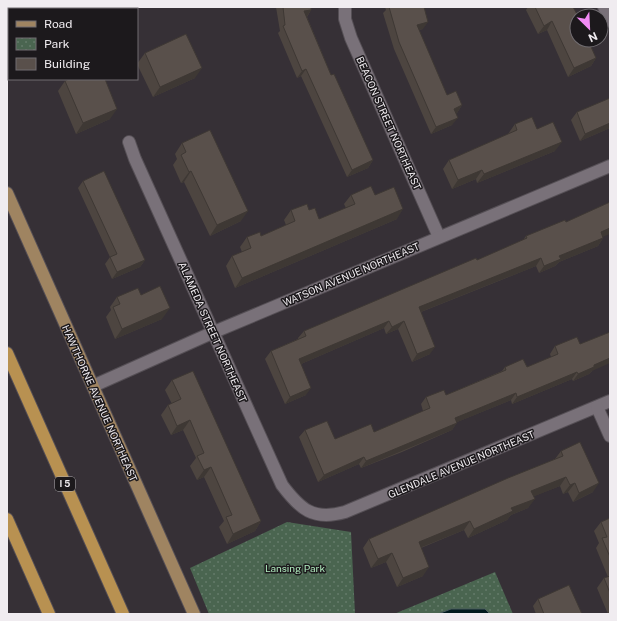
<svg xmlns="http://www.w3.org/2000/svg" width="617" height="621" font-family="'Public Sans',sans-serif">
<defs>
<pattern id="park-dots" width="8" height="8" patternUnits="userSpaceOnUse"><rect width="8" height="8" fill="#4a6550"/><path d="M2 2h.1M6 6h.1" fill="none" stroke="#647b6a" stroke-width="1.8" stroke-linecap="round"/></pattern>
</defs>
<rect width="100%" height="100%" fill="#363036"/>
<!-- park -->
<g fill="url(#park-dots)">
<path d="M287,522L351,532L355,614H209L190,568Z"/>
<path d="M495,572L513,614H394Z"/>
</g>
<!-- water -->
<path fill="#011b1e" stroke="#495a5d" d="M451,609H485L490,614H438Z"/>
<g fill="none" stroke-linecap="round" stroke-linejoin="round">
<!-- minor casing -->
<g stroke="#554f55" stroke-width="14">
<g id="minor">
<path d="M345,7V19L351,38L439,237"/>
<path d="M604,7L610,21"/>
<path d="M129,142L135,159L282,485C300,509 313,521 345,512L610,401"/>
<path d="M93,386L214,332L610,166"/>
<path d="M597,407L610,436"/>
</g>
</g>
<!-- major casing -->
<g stroke="#554f55" stroke-width="14">
<path id="major" d="M7,193L194,614"/>
</g>
<!-- highway casing -->
<g stroke="#554f55" stroke-width="14">
<g id="highway">
<path d="M7,353L123,614"/>
<path d="M7,519L49,614"/>
</g>
</g>
<!-- minor -->
<use href="#minor" stroke="#797179" stroke-width="12"/>
<!-- major -->
<use href="#major" stroke="#9f8461" stroke-width="12"/>
<!-- highway -->
<use href="#highway" stroke="#b89151" stroke-width="12"/>
</g>
<!-- wall -->
<g fill="#4d4540">
<path d="M29,7H91L92,9H30Z"/>
<path d="M276,7H311V10L307,17L331,75L373,160L368,168L347,177L301,76L297,78L278,33L280,31Z"/>
<path d="M385,7H424L423,29L419,30L447,95L462,105L457,113H456L452,125L431,134L394,49L383,13L386,10Z"/>
<path d="M528,7H573L596,58L591,66L568,77L547,30L538,34L526,10Z"/>
<path d="M145,53L195,78L153,97L137,64Z"/>
<path d="M65,81L110,119L76,134L58,91Z"/>
<path d="M577,112L610,128L580,141L571,120Z"/>
<path d="M515,124L537,129L555,151L477,183L476,179L452,189L443,169L449,160L509,134H508Z"/>
<path d="M182,143L241,221L210,236L184,182L181,183L173,165L177,159L175,154Z"/>
<path d="M83,181L145,260L140,267L112,279L105,264L110,257L78,188Z"/>
<path d="M351,195H375L397,219L235,288L226,266L232,256L242,252L240,247L247,237L261,236L286,225L284,220L291,210H309L319,219L346,208L344,204Z"/>
<path d="M566,222L603,237V238L598,246L559,262L555,266L539,273L536,266L421,312L430,354L412,362L398,329L386,334L384,328L301,364L306,395L285,404L265,359L271,351L298,339V338L304,331L477,260L523,240L526,236Z"/>
<path d="M141,295L162,319L115,339L106,317L111,310L110,307L117,297Z"/>
<path d="M555,346L592,371L589,374L573,381L572,379L512,404L511,400L457,422L452,430L402,452L361,468L359,464L318,482L299,437L305,430L335,439L374,432L423,411L421,404L426,397L446,395L502,371L505,367H527L551,357L550,354Z"/>
<path d="M172,380L261,521L255,531L227,544L219,527L224,521L204,477L197,480L190,466L196,458L183,430L171,435L161,415L168,405L172,404L165,390Z"/>
<path d="M561,451L593,492L573,502L568,492L563,494L560,486L534,496L528,508L511,515L507,520L468,538L464,530L421,548L423,576L397,587L386,562L371,568L363,548L369,539L555,459Z"/>
<path d="M610,518V614H608L597,588L604,578L608,577L596,548L599,543L594,531L601,522Z"/>
<path d="M538,599L582,614H536L533,606Z"/>
</g>
<!-- shaded-wall -->
<g fill="#3e3834">
<path d="M7,7H12L7,9Z"/>
<path d="M311,10L306,18L304,11Z"/>
<path d="M552,21L547,30L538,34L544,26Z"/>
<path d="M428,22L423,29L412,32L417,25Z"/>
<path d="M596,58L591,66L568,77L574,68Z"/>
<path d="M202,68L195,78L153,97L160,87Z"/>
<path d="M306,69L301,76L297,78L302,71Z"/>
<path d="M462,105L457,113L449,116L454,109Z"/>
<path d="M117,109L110,119L76,134L83,123Z"/>
<path d="M458,118L452,125L431,134L436,127Z"/>
<path d="M610,123V128L580,141L585,134Z"/>
<path d="M562,142L555,151L477,183L484,174Z"/>
<path d="M373,160L368,168L347,177L352,170Z"/>
<path d="M482,170L476,179L452,189L458,180Z"/>
<path d="M191,171L184,182L181,183L189,172Z"/>
<path d="M403,209L397,219L235,288L242,278Z"/>
<path d="M248,211L241,221L210,236L217,225Z"/>
<path d="M610,228V234L595,240L601,232Z"/>
<path d="M603,238L598,246L559,262L555,266L539,273L544,266L559,256Z"/>
<path d="M541,258L536,266L413,315L419,307Z"/>
<path d="M145,260L140,267L112,279L117,272Z"/>
<path d="M170,308L162,319L115,339L122,329Z"/>
<path d="M389,321L384,328L294,367L299,359Z"/>
<path d="M404,321L398,329L386,334L392,327Z"/>
<path d="M435,347L430,354L412,362L417,354Z"/>
<path d="M610,358V363L592,371L589,374L573,381L578,374L594,365Z"/>
<path d="M577,372L572,379L512,404L517,397Z"/>
<path d="M311,388L306,395L285,404L290,397Z"/>
<path d="M516,393L511,400L450,425L455,418Z"/>
<path d="M190,420L183,430L171,435L177,426Z"/>
<path d="M457,423L452,430L361,468L366,461Z"/>
<path d="M364,457L359,464L318,482L324,475Z"/>
<path d="M211,467L204,477L197,480L204,470Z"/>
<path d="M566,477L560,486L525,500L531,491Z"/>
<path d="M575,483L568,492L563,494L570,485Z"/>
<path d="M599,483L593,492L573,502L579,493Z"/>
<path d="M535,499L528,508L511,515L507,520L468,538L474,529L511,508Z"/>
<path d="M261,521L255,531L227,544L233,534Z"/>
<path d="M470,521L464,530L412,551L419,542Z"/>
<path d="M392,553L386,562L371,568L378,559Z"/>
<path d="M429,567L423,576L397,587L403,578Z"/>
</g>
<!-- building -->
<g fill="#59504b" stroke="#3e3834">
<path d="M41,7H91L92,9H42Z"/>
<path d="M283,7H311V10L304,11L331,75L334,74L373,160L352,170L306,69L302,71L283,26L285,25Z"/>
<path d="M389,7H424L428,22L417,25L447,95L456,91L462,105L454,109L458,118L436,127L399,42Z"/>
<path d="M535,7H573L578,16H577V40H588L596,58L574,68L552,21L544,26Z"/>
<path d="M186,34L202,68L160,87L145,53Z"/>
<path d="M69,79H105L117,109L83,123L65,81Z"/>
<path d="M610,98V123L585,134L577,112Z"/>
<path d="M532,117L537,129L553,122L562,142L484,174L482,170L458,180L449,160L517,130L515,124Z"/>
<path d="M210,130L248,211L217,225L191,171L189,172L181,155L186,152L182,143Z"/>
<path d="M104,171L145,260L117,272L110,257L117,254L83,181Z"/>
<path d="M371,186L375,195L394,187L403,209L242,278L232,256L251,248L247,237L260,232L261,236L295,221L291,210L307,204L309,210L315,208L319,219L355,204L351,195Z"/>
<path d="M610,202V228L601,232L603,238L559,256L561,259L544,266L541,258L419,307L435,347L417,354L404,321L392,327L389,321L299,359L311,388L290,397L271,351L306,336L304,331L476,258L477,260L527,238L526,236L565,220L566,222Z"/>
<path d="M160,286L170,308L122,329L113,307L120,304L117,297L138,288L141,295Z"/>
<path d="M610,332V358L594,365V367L578,374L577,372L517,397L516,393L455,418L457,423L366,461L364,457L324,475L305,430L327,421L335,439L371,424L374,432L430,408L426,397L444,390L446,395L506,370L505,367L523,359L527,367L558,354L555,346L577,337L580,344Z"/>
<path d="M193,371L261,521L233,534L226,517L232,515L211,467L204,470L197,456L204,453L190,420L177,426L168,405L181,399L172,380Z"/>
<path d="M580,442L599,483L579,493L575,483L570,485L566,477L531,491L535,499L511,508L513,511L474,529L470,521L419,542L429,567L403,578L392,553L378,559L369,539L508,478L563,456L561,451Z"/>
<path d="M610,518V557L602,538L607,537L601,522Z"/>
<path d="M610,576V593L604,578Z"/>
<path d="M569,585L582,614H544L538,599Z"/>
</g>
<g text-anchor="middle" stroke-width="3" stroke-linejoin="round" paint-order="stroke">
<!-- shield labels -->
<rect fill="#1c191c" stroke="#b0adb0" stroke-width="1" x="55" y="477" width="20" height="14" rx="3"/>
<g font-size="9" font-weight="bold" fill="#f0ecf0">
<text x="65" y="487">I 5</text>
</g>
<!-- street labels -->
<g font-size="10" fill="#f0ecf0" stroke="#1c191c">
<text transform="translate(389 123) rotate(66)" y="4">BEACON STREET NORTHEAST</text>
<text transform="translate(351 274) rotate(-23)" y="4">WATSON AVENUE NORTHEAST</text>
<text transform="translate(213 332) rotate(66)" y="4">ALAMEDA STREET NORTHEAST</text>
<text transform="translate(100 403) rotate(66)" y="4">HAWTHORNE AVENUE NORTHEAST</text>
<text transform="translate(461 464) rotate(-23)" y="4">GLENDALE AVENUE NORTHEAST</text>
</g>
<!-- park labels -->
<g font-size="10" fill="#b0ebbe" stroke="#1c191c">
<text x="295" y="572">Lansing Park</text>
</g>
</g>
<!-- border -->
<rect width="617" height="621" fill="none" stroke="#f0ecf0" stroke-width="16"/>
<!-- legend -->
<rect x="8" y="8" width="130" height="72" fill="#1c191c" stroke="#716d71"/>
<rect x="16" y="21" width="20" height="6" fill="#9f8461" stroke="#716d71"/>
<text x="44" y="28" font-size="12" fill="#f0ecf0">Road</text>
<rect x="16" y="38" width="20" height="12" fill="url(#park-dots)" stroke="#716d71"/>
<text x="44" y="48" font-size="12" fill="#f0ecf0">Park</text>
<rect x="16" y="58" width="20" height="12" fill="#59504b" stroke="#716d71"/>
<text x="44" y="68" font-size="12" fill="#f0ecf0">Building</text>
<!-- north arrow -->
<g transform="translate(589 28) rotate(156)"><circle r="19" fill="#1c191c" stroke="#716d71"/>
<path d="M0-3L7 15L0 10L-7 15Z" fill="#f18af4"/>
<text y="-6" font-size="11" font-weight="bold" text-anchor="middle" fill="#f0ecf0">N</text>
</g>
</svg>
